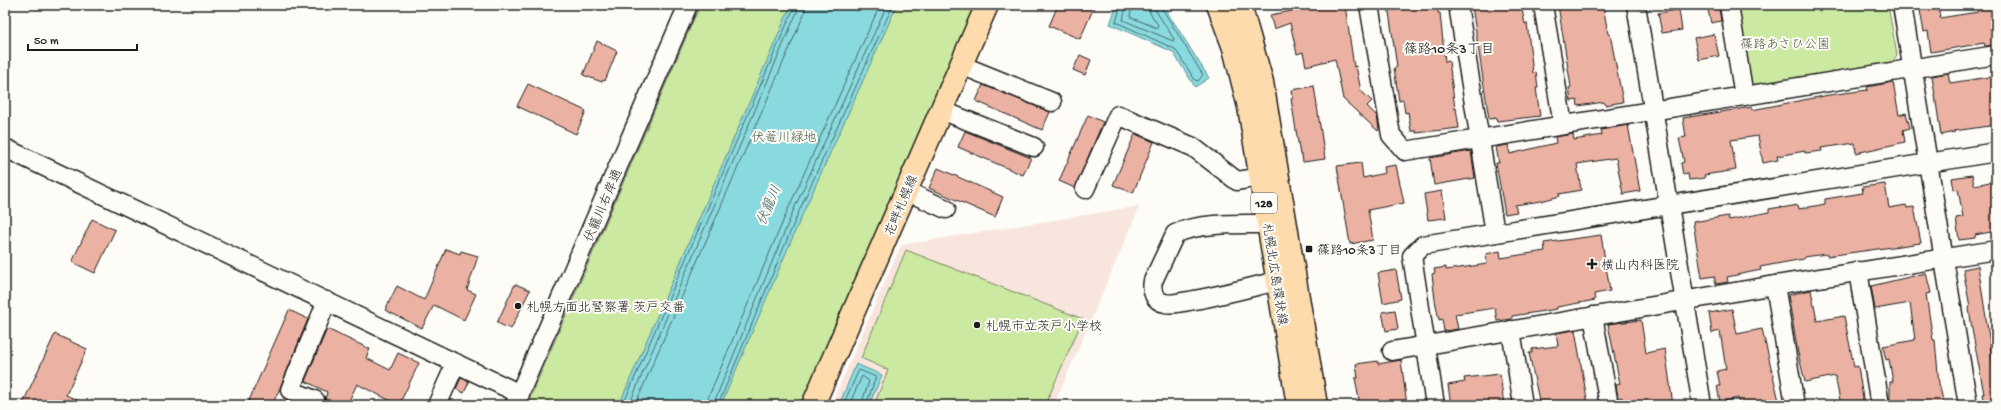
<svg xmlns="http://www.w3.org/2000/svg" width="2001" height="410" font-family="'Gochi Hand','Klee One',sans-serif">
<rect width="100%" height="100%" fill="#fdfcf7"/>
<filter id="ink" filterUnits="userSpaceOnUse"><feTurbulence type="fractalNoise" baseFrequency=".025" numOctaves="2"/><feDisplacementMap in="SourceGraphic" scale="8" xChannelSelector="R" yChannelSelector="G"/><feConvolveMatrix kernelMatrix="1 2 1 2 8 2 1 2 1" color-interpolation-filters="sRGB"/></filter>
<g filter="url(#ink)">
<!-- built -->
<path fill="#f8e6de" d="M1140,206L1054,405H831L901,245Z"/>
<!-- green -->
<g fill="#cbe9a0" stroke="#74825e">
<path d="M700,5H985L805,405H527Z"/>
<path d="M1738,5H1888L1897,55L1892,62L1756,85L1750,80Z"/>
<path d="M906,250L1083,319L1045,405H874L888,370L861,358Z"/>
</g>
<!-- water -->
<g fill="#89dadf" stroke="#5d8e91">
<path d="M791,5H897L803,213L721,405H619Z"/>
<path d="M1117,5H1163L1209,78L1195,87L1173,52L1110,24Z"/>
<path d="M856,364L882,375L869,405H839Z"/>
</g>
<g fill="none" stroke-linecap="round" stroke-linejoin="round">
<!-- shore -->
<g stroke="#48686a" stroke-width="1">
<path d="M1121,5L1116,22L1175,49L1195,80L1198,81L1203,75L1160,5"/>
<path d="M1126,5L1123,20L1173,41L1174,39L1156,11L1155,5"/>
<path d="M1132,5L1130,17L1157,28L1158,25L1150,13L1149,5"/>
<path d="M623,405L795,5"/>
<path d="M629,405L800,5"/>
<path d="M635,405L805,12L806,5"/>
<path d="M707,405L708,398L789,207L880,5"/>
<path d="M713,405L794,209L887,5"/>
<path d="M718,405L799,211L893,5"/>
<path d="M843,405L859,370L876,377L866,405"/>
<path d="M849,405L862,376L869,381L861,405"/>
</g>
</g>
<!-- building -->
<g fill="#ebb2a3" stroke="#1c1c1c">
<path d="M1058,5H1095L1080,39L1049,26Z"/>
<path d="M1337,5H1345L1354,67L1356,66L1361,91L1372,101L1367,106L1377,116L1379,129L1378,131L1343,99L1335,59L1306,66L1303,52L1297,54L1290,23L1274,29L1270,15L1318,6V8Z"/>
<path d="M1388,5H1437L1438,13H1440L1445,62L1449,61L1455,109L1456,108L1459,128L1416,133V131H1411L1408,112L1405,113L1403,100L1399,101L1394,68L1397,67Z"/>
<path d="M1478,5H1521L1525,24L1527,23L1533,73L1536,72L1538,88H1536L1540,116L1497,121L1496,118L1489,119L1472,6Z"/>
<path d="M1558,5H1603L1608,34H1610L1623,102L1605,105L1604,102L1578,106L1577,100L1571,101L1569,88L1571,87Z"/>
<path d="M1919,5H1938L1940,18L1978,12L1977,6L1993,5L1996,21V45L1985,46L1984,43L1931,52L1928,31L1924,32Z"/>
<path d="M1719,8L1721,21L1711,23L1708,10Z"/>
<path d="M1679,10L1682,30L1662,33L1658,13Z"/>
<path d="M1714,34L1719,56L1699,60L1694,38Z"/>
<path d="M597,41L617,51L605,81L603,80L602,82L583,75Z"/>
<path d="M1080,55L1091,60L1085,75L1073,70Z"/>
<path d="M1948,73L1950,83L1996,76V125L1954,131L1955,132L1941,135L1932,76Z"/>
<path d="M1893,82L1899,115L1906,113L1910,128L1903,130L1905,142L1856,153L1855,143L1821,148L1822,151L1805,153V151L1777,156L1778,160L1763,163L1758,136L1731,140L1736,170L1704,175L1705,178L1689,180L1688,174L1683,175L1681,163L1684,162L1679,138L1686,137L1683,118L1752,107V110L1829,95L1868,90L1867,87Z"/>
<path d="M528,84L586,111L576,134L517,106Z"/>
<path d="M983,85L1050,112L1042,130L976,101Z"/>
<path d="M1314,86L1325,159L1303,162L1302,155H1300L1291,99L1293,98L1292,90Z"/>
<path d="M1088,115L1103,122L1075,188L1059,181Z"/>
<path d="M1628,125L1640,191L1623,194L1616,158L1577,164L1581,190L1559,194L1560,196L1541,201L1515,205L1517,212L1505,214L1496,163H1499L1496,147L1508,145L1510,154L1556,143L1555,137L1573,134L1574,140L1602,135L1601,130Z"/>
<path d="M965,131L1031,158L1023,175L958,147Z"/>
<path d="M1135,134L1154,142L1133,193L1113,185Z"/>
<path d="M1471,151L1475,178L1434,185L1430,158Z"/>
<path d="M1361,163L1363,178L1385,173L1384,167L1396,165L1404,203L1368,210L1373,240L1350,244L1337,166Z"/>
<path d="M938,168L1003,197L995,217L929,188Z"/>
<path d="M1972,175L1974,185L1996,181V231L1975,235V238L1959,240L1956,218L1963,217L1958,189L1954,190L1952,178Z"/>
<path d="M1885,184L1889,208L1906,205L1907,208L1914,207L1921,243L1827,256L1826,254L1804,257V259L1792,261L1760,267L1761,270L1727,277L1728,282L1716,284L1714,276L1702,278L1693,222L1728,216L1729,220L1769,212V209L1781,207V208L1798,205L1799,209L1825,204V199L1863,193L1862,187Z"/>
<path d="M1442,191L1446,218L1428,220L1424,194Z"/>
<path d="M92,219L115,230L95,273L72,262Z"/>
<path d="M1601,235L1610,291L1594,294L1595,300L1557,307V309L1512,316V319L1497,321L1495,308L1455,314L1458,329L1444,331L1442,319L1439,320L1435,300L1432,274L1435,273L1434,269L1446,267V270L1487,264L1486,254L1500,251L1501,258L1545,251L1544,243Z"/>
<path d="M446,249L460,254L461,251L478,256L467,290L476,294L464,320L434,305L422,328L385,310L397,286L424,300Z"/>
<path d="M1978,266L1993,363L1996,362V405H1984L1982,394H1984L1972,329L1969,308L1970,307L1963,269Z"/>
<path d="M1396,270L1401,299L1383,303L1378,273Z"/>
<path d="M1926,273L1931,293L1926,294L1933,340H1935L1939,384L1944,404L1890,405V382H1893L1889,359L1886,360L1883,346L1915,340L1910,303L1875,309L1871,286Z"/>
<path d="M515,284L530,290L511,329L497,323Z"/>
<path d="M1811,290L1817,321L1844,316L1854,367L1858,366L1864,405H1841L1835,376L1805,382L1798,353L1788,295Z"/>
<path d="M1732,309L1737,334L1762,329L1779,401L1758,405H1739L1738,398L1720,402L1717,386H1720L1717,371L1726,369L1720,331L1712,333L1709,313Z"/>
<path d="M289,310L308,319L280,388L272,405H247Z"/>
<path d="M1395,310L1398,329L1386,331L1382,312Z"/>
<path d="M1641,320L1646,353L1665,349L1673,405H1624L1622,397L1618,398L1616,385L1620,384L1608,324Z"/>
<path d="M327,329L370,349L366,358L390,370L398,353L419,363L399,405L357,384L347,405H324L327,392L305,381Z"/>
<path d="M1575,330L1588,405H1540L1529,353H1532V349L1558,346L1556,333Z"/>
<path d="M55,334L87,349L66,395L88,405H22Z"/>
<path d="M1401,360L1407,405H1360L1355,378H1358L1356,364L1378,361V364Z"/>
<path d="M1500,374L1504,405H1451L1448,385L1465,382L1464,378Z"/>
<path d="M461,378L469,382L464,393L456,389Z"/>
</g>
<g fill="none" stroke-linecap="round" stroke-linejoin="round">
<!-- minor casing -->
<g stroke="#1c1c1c" stroke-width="21">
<g id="minor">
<path d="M1369,5L1391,135L1405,151L1996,55"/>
<path d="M1458,5L1495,233"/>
<path d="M1543,5L1563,125"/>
<path d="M1636,5L1702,405"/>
<path d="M1729,5L1744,96"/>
<path d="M1902,5L1968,405"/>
<path d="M961,65L1052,102"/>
<path d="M941,110L1034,147"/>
<path d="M5,148L520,394"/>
<path d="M1085,189L1118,115L1193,147L1237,181L1260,177"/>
<path d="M906,191L946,209"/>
<path d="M1268,224C1242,224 1198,222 1175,234L1153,281C1151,291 1154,301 1165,303C1172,305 1181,302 1189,301C1219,296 1248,288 1277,281"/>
<path d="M1858,271L1880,405"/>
<path d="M1775,285L1795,405"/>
<path d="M1593,316L1609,405"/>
<path d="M1511,330L1523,405"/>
<path d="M1392,351L1775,285L1996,250"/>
<path d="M315,400L290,390L327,301"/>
<path d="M515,404L688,5"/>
<path d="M437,405L456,363"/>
<path d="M1435,405L1412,256L1423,245L1996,152"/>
</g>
</g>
<!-- major casing -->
<g stroke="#1c1c1c" stroke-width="25">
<g id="major">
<path d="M1218,5L1234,48L1249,107L1298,405"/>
<path d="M1240,5L1262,82L1316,405"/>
<path d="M813,405L987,5"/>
</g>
</g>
<!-- minor -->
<use href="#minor" stroke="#fdfcf7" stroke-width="18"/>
<!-- major -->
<use href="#major" stroke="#fedbac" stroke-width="22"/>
</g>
</g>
<!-- markers -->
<g fill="#1c1c1c" stroke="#fdfcf7" stroke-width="1.5">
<rect x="1305" y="245" width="8" height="8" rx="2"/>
<path d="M1590 258h4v4h4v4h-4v4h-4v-4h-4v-4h4z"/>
<circle cx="518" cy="306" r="4"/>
<circle cx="977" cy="325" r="4"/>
</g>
<g text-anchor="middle" stroke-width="4" stroke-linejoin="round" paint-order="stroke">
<!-- shield labels -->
<rect fill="#fdfcf7" stroke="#605f5e" stroke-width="1" x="1251" y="193" width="26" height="20" rx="3"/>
<g font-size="12" font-weight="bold" fill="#1c1c1c">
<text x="1264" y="207">128</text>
</g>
<!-- park labels -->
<g font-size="13" fill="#515a44" stroke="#fdfcf7">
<text x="1785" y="48">篠路あさひ公園</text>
<text x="784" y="141">伏篭川緑地</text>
</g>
<!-- street labels -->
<g font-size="13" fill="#1c1c1c" stroke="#fdfcf7">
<text transform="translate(602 205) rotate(-67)" y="5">伏籠川右岸通</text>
<text transform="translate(900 205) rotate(-67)" y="5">花畔札幌線</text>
<text transform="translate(1276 274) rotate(81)" y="5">札幌北広島環状線</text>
</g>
<!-- poi labels -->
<g font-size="13" fill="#1c1c1c" stroke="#fdfcf7" text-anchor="start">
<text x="1317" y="254">篠路10条3丁目</text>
<text x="1601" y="269">横山内科医院</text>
<text x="526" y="311">札幌方面北警察署 茨戸交番</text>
<text x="985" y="330">札幌市立茨戸小学校</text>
</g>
<!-- neighbourhood labels -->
<g font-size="14" fill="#1c1c1c" stroke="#fdfcf7">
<text x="1449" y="53">篠路10条3丁目</text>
</g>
<!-- water labels -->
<g font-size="14" font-style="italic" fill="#425e60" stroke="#fdfcf7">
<text transform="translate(768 205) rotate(-67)" y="5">伏籠川</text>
</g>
</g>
<!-- margin -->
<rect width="2001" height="410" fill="none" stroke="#fdfcf7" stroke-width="20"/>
<rect x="10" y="10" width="1981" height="390" fill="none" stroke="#1c1c1c" stroke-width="1.5" filter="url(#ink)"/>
<!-- scale -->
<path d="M28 44v6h109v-6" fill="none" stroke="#1c1c1c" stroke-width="2"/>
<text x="34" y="44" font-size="12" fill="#1c1c1c" stroke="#fdfcf7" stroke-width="3" paint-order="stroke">50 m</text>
</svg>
